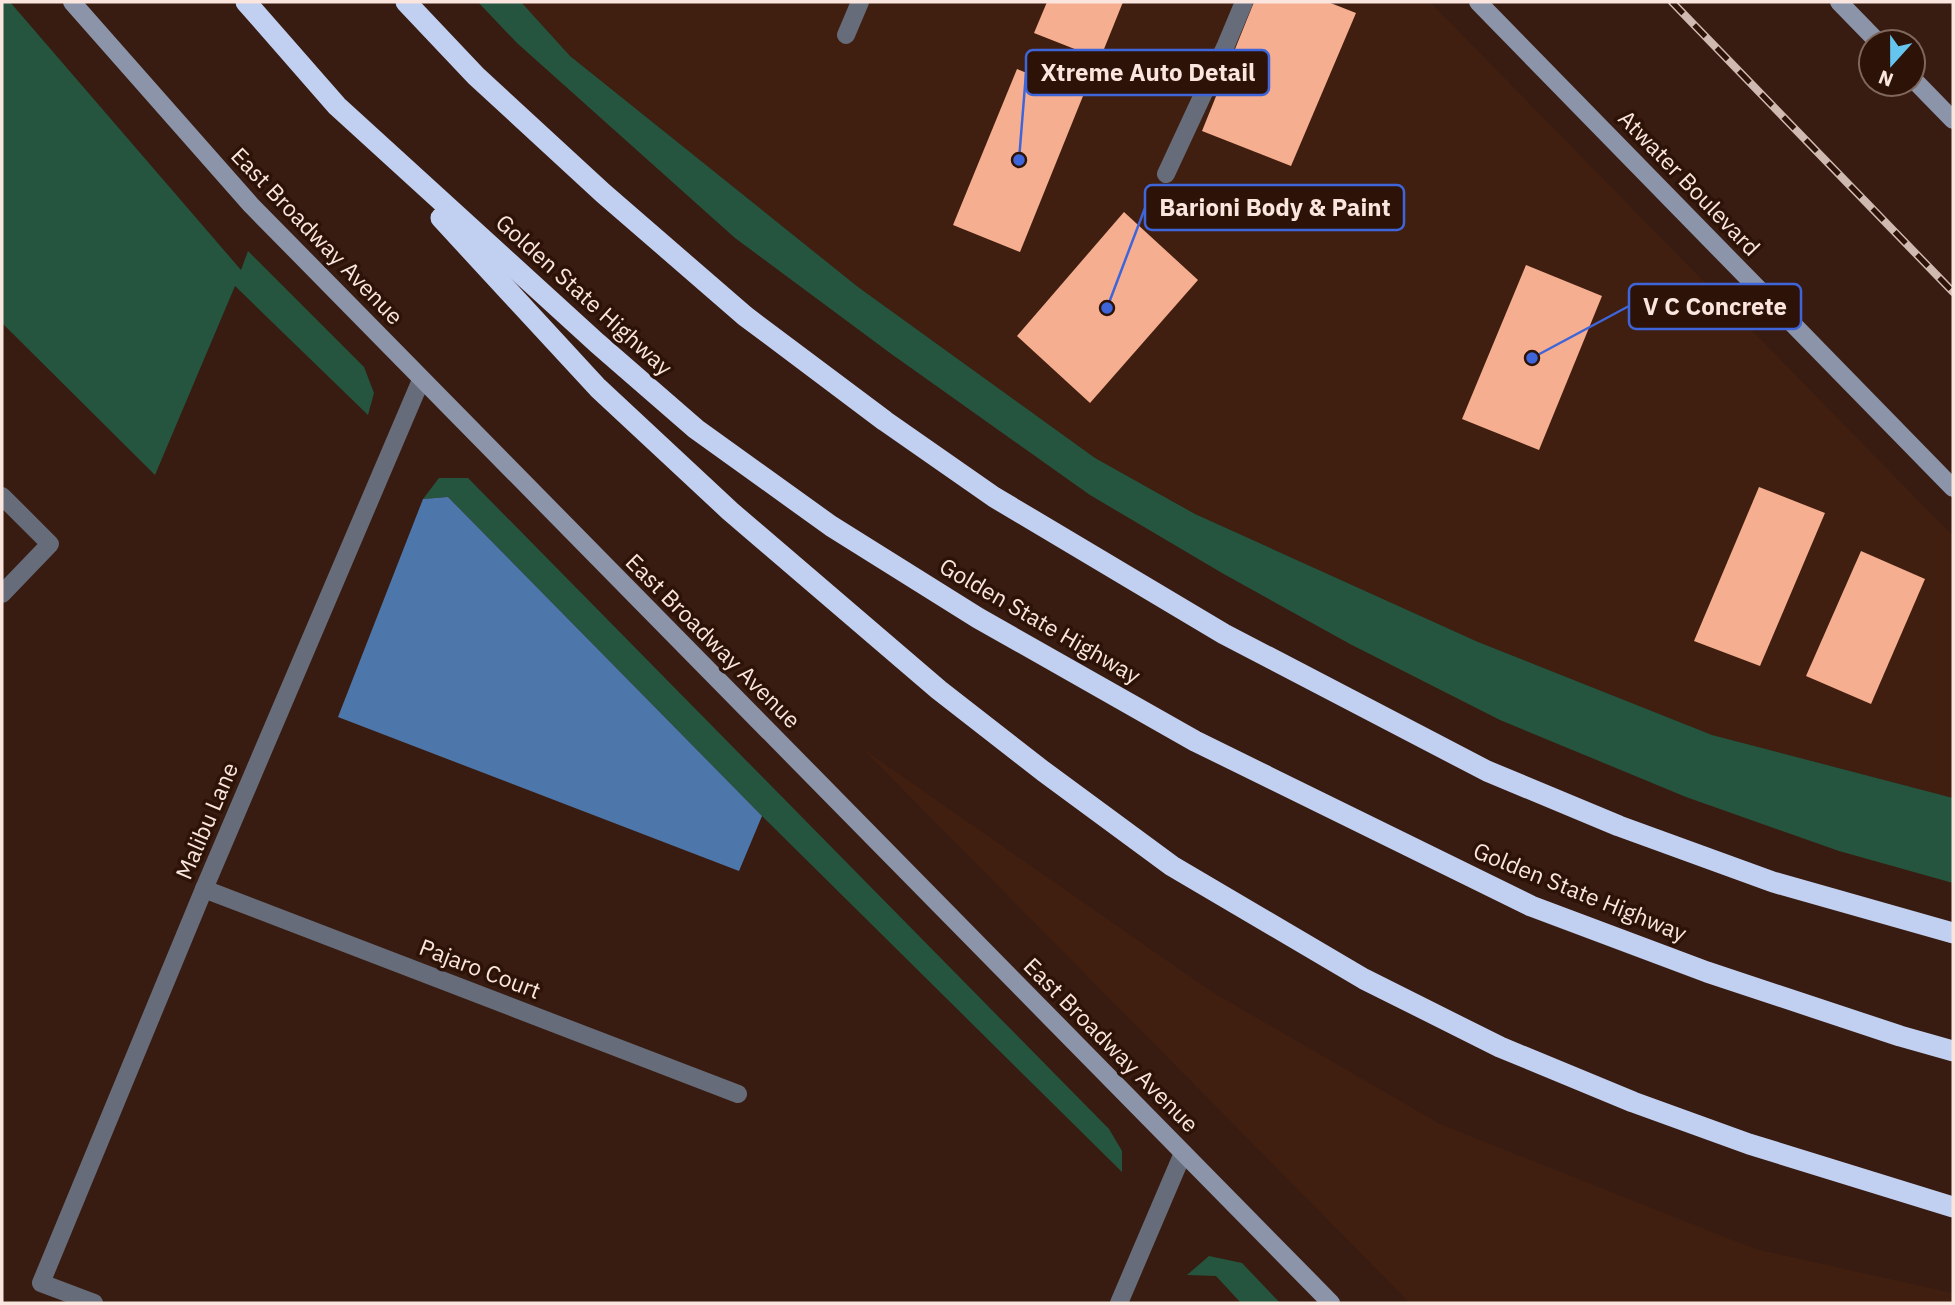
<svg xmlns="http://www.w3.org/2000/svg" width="1955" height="1305" font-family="'IBM Plex Sans',sans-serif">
<rect width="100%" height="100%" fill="#381c11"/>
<!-- built -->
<g fill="#411f10">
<path d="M521,2H1430L1953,536V798L1712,735L1478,642L1195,514L1095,458L858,287L570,56Z"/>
<path d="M863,749L1212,992L1440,1124L1755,1249L1953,1293V1303H1410Z"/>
</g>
<!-- green -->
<g fill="#25553e">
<path d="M2,2H10L241,270L248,251L364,367L374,393L368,415L235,286L155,475L2,323Z"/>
<path d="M478,2H521L570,56L858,287L1095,458L1195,514L1478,642L1712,735L1953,798V883L1839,851L1686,797L1500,720L1350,644L1222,573L1090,495L890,353L735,238L517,43Z"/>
<path d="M439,478H468L1109,1129L1122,1151V1172L762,816L448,497L423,499Z"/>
<path d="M1209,1256L1242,1263L1280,1303H1241L1216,1276L1187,1275Z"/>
</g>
<!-- water -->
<path fill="#4d77ab" d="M448,497L762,816L739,871L338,717L423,499Z"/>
<!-- building -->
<g fill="#f6ae90">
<path d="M1047,2H1123L1100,59L1034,33Z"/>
<path d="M1254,2H1328L1356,13L1291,166L1202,131Z"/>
<path d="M1017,69L1083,96L1020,252L953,225Z"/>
<path d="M1124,212L1198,280L1090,403L1017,336Z"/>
<path d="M1526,265L1602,296L1539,450L1462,419Z"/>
<path d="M1759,487L1825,513L1760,666L1694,641Z"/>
<path d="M1861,551L1925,579L1871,704L1806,676Z"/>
</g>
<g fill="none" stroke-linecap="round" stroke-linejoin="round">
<!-- lane -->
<g stroke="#666c79" stroke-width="18">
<path d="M846,35L860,2"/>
<path d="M1166,174L1226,45L1244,2"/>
<path d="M2,496L50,544L2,594"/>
</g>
<!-- street -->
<g stroke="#666c79" stroke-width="18">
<path d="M204,889L738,1094"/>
<path d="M94,1303L41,1283L204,889L421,380"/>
<path d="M1119,1303L1183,1153"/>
</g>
<!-- secondary -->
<g stroke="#8b94a9" stroke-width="18">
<path d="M72,2L251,205L1331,1303"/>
<path d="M1478,2L1953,488"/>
<path d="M1839,2L1878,42"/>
<path d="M1913,79L1953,120"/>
</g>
<!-- highway -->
<g stroke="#c1cff0" stroke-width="21">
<path d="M246,2L337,106L597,343L696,429L831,526L978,618L1195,741L1531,906L1707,972L1900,1036L1953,1051"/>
<path d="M406,2L476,76L603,193L745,316L885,421L994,497L1224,634L1487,771L1619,826L1773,882L1953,933"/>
<path d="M441,218L598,388L730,511L939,690L1043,771L1172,866L1364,979L1500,1047L1633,1102L1749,1144L1953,1207"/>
</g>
<!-- rail casing -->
<g stroke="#cfb9b1" stroke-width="8">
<path id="rail" d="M1672,2L1953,292"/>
</g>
<!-- rail -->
<use href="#rail" stroke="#2d1307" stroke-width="5" stroke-dasharray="16" stroke-linecap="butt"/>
</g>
<g text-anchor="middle" stroke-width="7" stroke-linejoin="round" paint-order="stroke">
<!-- street labels -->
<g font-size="23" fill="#fae6de" stroke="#2d1307">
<text transform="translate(1689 183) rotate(46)" y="8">Atwater Boulevard</text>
<text transform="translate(317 236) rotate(46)" y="8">East Broadway Avenue</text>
<text transform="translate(584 295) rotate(42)" y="8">Golden State Highway</text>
<text transform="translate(1040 621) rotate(30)" y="8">Golden State Highway</text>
<text transform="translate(713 641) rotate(45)" y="8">East Broadway Avenue</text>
<text transform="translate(207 821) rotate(-67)" y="8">Malibu Lane</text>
<text transform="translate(1580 892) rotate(22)" y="8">Golden State Highway</text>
<text transform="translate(480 969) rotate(21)" y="8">Pajaro Court</text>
<text transform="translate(1111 1045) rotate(45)" y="8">East Broadway Avenue</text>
</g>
</g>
<!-- callouts -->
<path fill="none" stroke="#3e65d9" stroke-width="2.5" d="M1019 160L1026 73M1107 308L1145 208M1532 358L1629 306"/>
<g fill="#3e65d9" stroke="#2d1307" stroke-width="2.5">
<circle cx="1019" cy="160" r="7"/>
<circle cx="1107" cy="308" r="7"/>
<circle cx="1532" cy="358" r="7"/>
</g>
<g fill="#2d1307" stroke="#3e65d9" stroke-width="2.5">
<rect x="1026" y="50" width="243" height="45" rx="7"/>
<rect x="1145" y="185" width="259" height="45" rx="7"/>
<rect x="1629" y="284" width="172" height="45" rx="7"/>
</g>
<g font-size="24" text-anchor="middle" font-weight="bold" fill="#fae6de">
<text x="1148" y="81">Xtreme Auto Detail</text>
<text x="1275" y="216">Barioni Body &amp; Paint</text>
<text x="1715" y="315">V C Concrete</text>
</g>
<!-- border -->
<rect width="1955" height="1305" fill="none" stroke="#fae6de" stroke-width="7"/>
<!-- north arrow -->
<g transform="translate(1892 63) rotate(201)"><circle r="33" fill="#2d1307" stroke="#7f675d" stroke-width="2"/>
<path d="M0-5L12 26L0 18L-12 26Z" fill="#65c5ee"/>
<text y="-10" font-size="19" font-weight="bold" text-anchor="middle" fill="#fae6de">N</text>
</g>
</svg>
